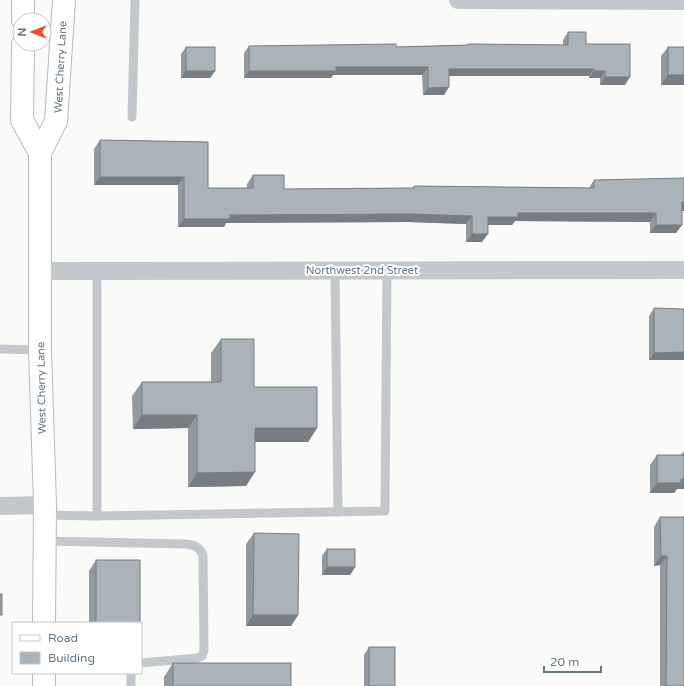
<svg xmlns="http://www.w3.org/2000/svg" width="684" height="686" font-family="'Varela Round',sans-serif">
<rect width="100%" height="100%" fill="#fafaf8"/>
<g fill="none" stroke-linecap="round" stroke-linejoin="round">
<!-- secondary casing -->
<g stroke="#b3babf" stroke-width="24">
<g id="secondary">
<path d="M23,20V0"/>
<path d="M23,44L22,120L40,153"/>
<path d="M44,623L45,505L40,350V153L56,121L64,0"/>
<path d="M44,686V673"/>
</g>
</g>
<!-- lane -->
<g stroke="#c3c8cc" stroke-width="9">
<path d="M132,117L135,0"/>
<path d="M335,270L338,512"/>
<path d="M0,349L40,350"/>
<path d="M45,515L97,516V271"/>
<path d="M97,516L385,511L387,270"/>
<path d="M44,541L186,544C195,545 199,547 203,555L204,650L202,656L197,658L141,663"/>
<path d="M131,686V673"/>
</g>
<!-- street -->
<g stroke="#c3c8cc" stroke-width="18">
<path d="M458,0L684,1"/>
<path d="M41,271L684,270"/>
<path d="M0,506L45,505"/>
</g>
<!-- secondary -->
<use href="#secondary" stroke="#fff" stroke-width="22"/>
</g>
<!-- wall -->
<g fill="#929a9f">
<path d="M568,32L586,44L625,85H600V78H589V76H449L444,95H423L422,75H333L331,78H244V53L249,46L396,47L467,45L468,44L563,45V40Z"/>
<path d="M186,47L215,71L210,78H181V54Z"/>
<path d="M668,47L684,85H661V56Z"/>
<path d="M100,140L208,142V188H247V184L253,175L284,189L413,188L414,186L589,188L594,180L684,211H682V225L676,233H650V222L515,221L512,225H488L482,242H466V224L408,222L226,223L224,227H178V185H94V149Z"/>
<path d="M654,308L684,360H649V316Z"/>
<path d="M221,339L254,387L317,428L308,442H255L246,486L188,487V428L133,429L132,396L142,382H211V353Z"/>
<path d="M684,451V489H677L674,493H650V465L657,455H681Z"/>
<path d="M660,517H684V686H660V565L654,566V527Z"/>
<path d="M254,533L298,615L291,626H246V544Z"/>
<path d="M327,549L355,567L350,575H322V556Z"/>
<path d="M96,560L140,623H89V571Z"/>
<path d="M369,647L395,686H364V655Z"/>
<path d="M173,663L291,686H164V677Z"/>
</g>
<!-- shaded-wall -->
<g fill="#777d82">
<path d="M336,67H428L422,75H333L331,78H244L249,71Z"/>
<path d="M449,69H594L589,76H444Z"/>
<path d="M186,71H215L210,78H181Z"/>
<path d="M594,71H605L600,78H589Z"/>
<path d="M668,75H684V85H661Z"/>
<path d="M605,77H630L625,85H600Z"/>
<path d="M449,87L444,95H423L428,88Z"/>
<path d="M100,177H184L178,185H94Z"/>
<path d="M682,202H684V211H676Z"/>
<path d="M518,213H656L650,222L515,221L512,225H482L488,217Z"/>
<path d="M414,214L472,216L466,224L408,222L226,223L224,227H178L184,219L230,215Z"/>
<path d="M656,225H682L676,233H650Z"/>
<path d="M472,234H488L482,242H466Z"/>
<path d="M684,352V360H649L654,353Z"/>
<path d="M142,415H197L188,428L133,429Z"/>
<path d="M255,428H317L308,442H245Z"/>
<path d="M255,472L246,486L188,487L197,473Z"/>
<path d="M681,479H684V489H677L674,493H650L657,483Z"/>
<path d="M661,556H667L660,565L654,566Z"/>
<path d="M327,567H355L350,575H322Z"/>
<path d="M253,615H298L291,626H246Z"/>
</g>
<!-- building -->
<g fill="#aab3b9" stroke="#777d82">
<path d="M568,32H586V44H630V77H605V71H594V69H449V87L428,88V67H336V71H249V46L396,44V47L468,45V44L568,45Z"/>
<rect x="186" y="47" width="29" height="24"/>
<rect x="668" y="47" width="16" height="28"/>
<path d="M100,140L208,142V188H253V175H284V189L414,188V186L594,188V180L684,178V202H682V225H656V213H518V217H488V234H472V216L414,214L230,215V219H184V177H100Z"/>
<path d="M654,308L684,309V352L654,353Z"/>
<path d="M221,339H254V387H317V428H255V472L197,473V415H142V382H221Z"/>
<path d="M657,455H684V479H681V483H657Z"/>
<path d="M660,517H684V686H666L667,556H661Z"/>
<path d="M254,533L299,534L298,615H253Z"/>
<rect x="327" y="549" width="28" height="18"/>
<rect x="96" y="560" width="44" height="63"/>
<rect x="0" y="594" width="2" height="21"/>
<rect x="369" y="647" width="26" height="39"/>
<rect x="173" y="663" width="118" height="23"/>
</g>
<g text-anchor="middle" stroke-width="4" stroke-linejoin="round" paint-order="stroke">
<!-- street labels -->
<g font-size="11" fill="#657683" stroke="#fff">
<text transform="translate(60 67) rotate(-87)" y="4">West Cherry Lane</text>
<text x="362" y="274">Northwest 2nd Street</text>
<text transform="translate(41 388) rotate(-91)" y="4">West Cherry Lane</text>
</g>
</g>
<!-- legend -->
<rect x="12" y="622" width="130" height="52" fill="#ffffff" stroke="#c1c8cd"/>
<rect x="20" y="635" width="20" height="6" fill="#ffffff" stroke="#c1c8cd"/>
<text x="48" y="642" font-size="12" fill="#657683">Road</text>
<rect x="20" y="652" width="20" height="12" fill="#aab3b9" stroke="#c1c8cd"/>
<text x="48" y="662" font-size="12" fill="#657683">Building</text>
<!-- north arrow -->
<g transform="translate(32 32) rotate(270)"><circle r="19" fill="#ffffff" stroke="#c1c8cd"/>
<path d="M0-3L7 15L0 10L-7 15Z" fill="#e4572e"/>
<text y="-6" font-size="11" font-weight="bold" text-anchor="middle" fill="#657683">N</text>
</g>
<!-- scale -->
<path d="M544 666v6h57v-6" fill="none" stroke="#657683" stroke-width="2"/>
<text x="550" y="666" font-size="12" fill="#657683" stroke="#ffffff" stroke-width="3" paint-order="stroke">20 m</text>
</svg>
